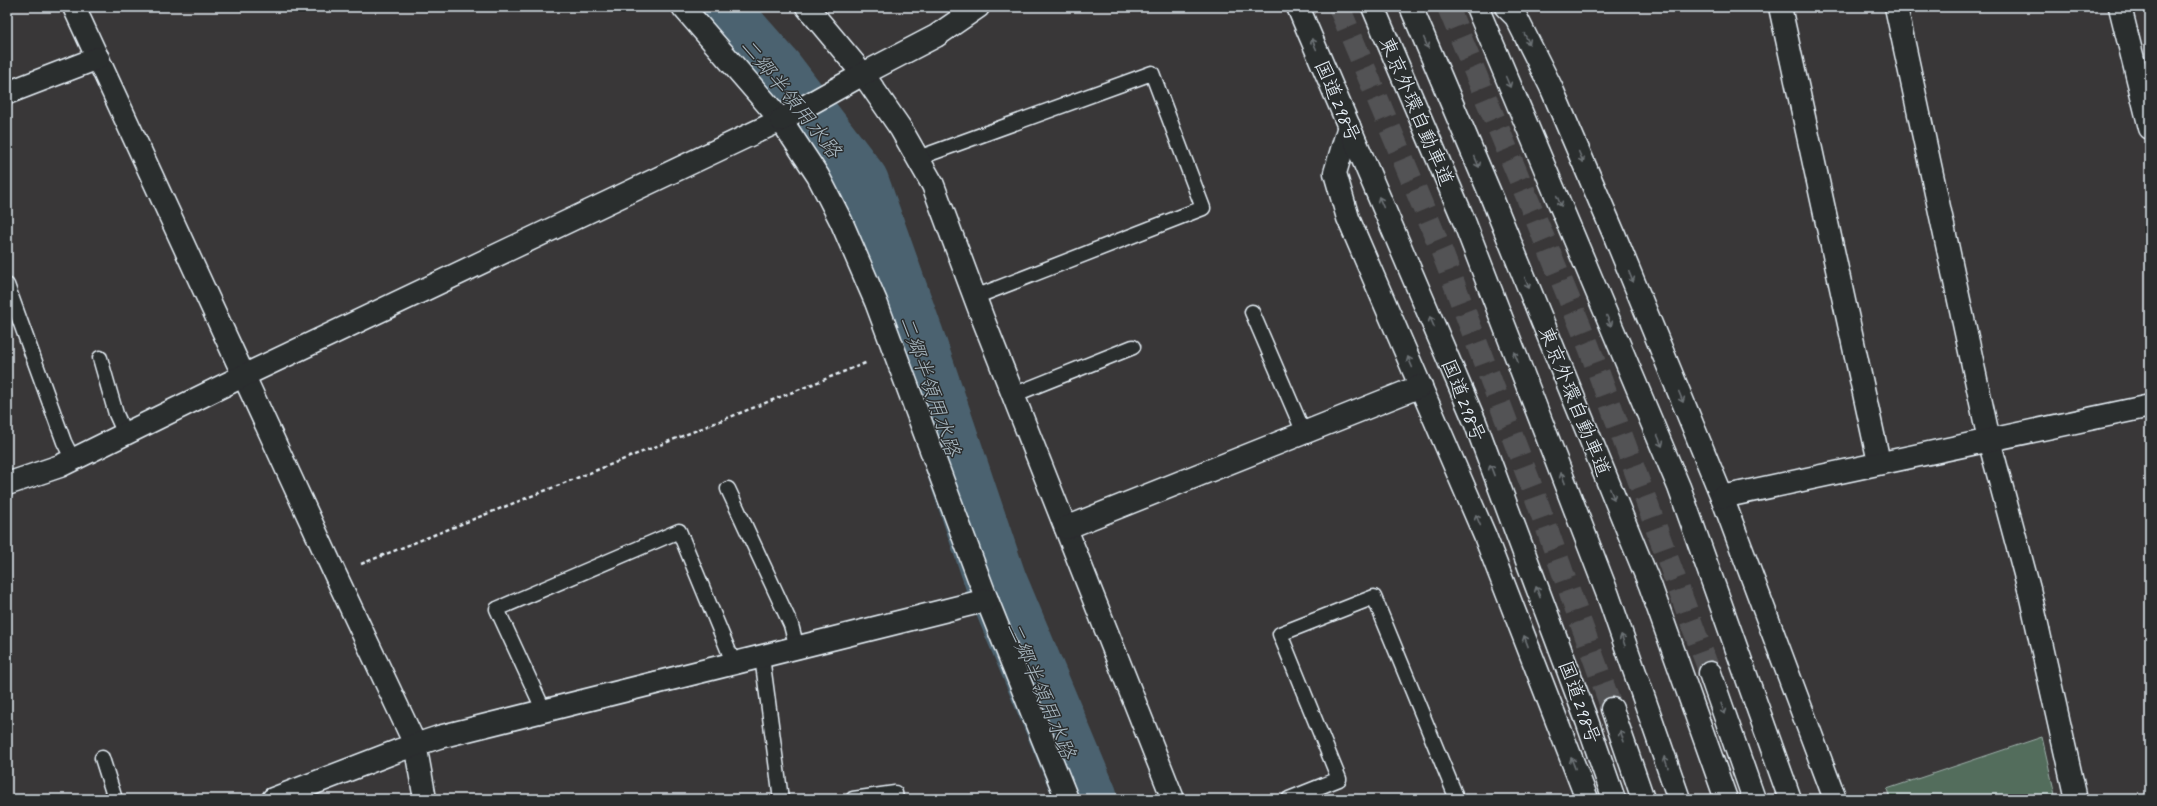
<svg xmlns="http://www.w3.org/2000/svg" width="2157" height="806" font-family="Caveat,'Klee One',sans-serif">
<rect width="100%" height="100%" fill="#393738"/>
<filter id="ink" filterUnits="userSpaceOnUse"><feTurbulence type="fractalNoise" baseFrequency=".025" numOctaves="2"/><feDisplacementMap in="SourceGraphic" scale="8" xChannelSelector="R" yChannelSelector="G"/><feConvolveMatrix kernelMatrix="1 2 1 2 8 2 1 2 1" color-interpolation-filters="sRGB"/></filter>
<g filter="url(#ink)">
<!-- green -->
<path fill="#536d5c" stroke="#9eafaa" d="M2042,737L2056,799H1890L1887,789Z"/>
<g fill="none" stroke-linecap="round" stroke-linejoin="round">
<!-- river -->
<path stroke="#4b626f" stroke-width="62" d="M716,7L774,73L858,183L914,340L996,582L1087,799"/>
<!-- trunk-tunnel -->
<g stroke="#535355" stroke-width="22" stroke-dasharray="22 11" stroke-linecap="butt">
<path d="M1339,7L1442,252L1534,493L1612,709"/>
<path d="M1448,7L1589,347L1710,673"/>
</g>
<!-- service casing -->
<g stroke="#e8f1f8" stroke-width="17">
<g id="service">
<path d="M918,158L1152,73L1203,208L975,297"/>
<path d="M7,285L64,442L73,460"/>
<path d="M1252,312L1304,433"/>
<path d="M100,358L116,414L125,434"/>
<path d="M1013,395L1133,347"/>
<path d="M728,489L791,625L797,648"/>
<path d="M762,657L781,799"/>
<path d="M544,711L497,609L679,531L734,664"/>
<path d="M102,758L115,799"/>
<path d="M853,799L895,793L896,799"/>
<path d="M1289,799L1339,779L1280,634L1374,597L1457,799"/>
</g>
</g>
<!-- minor casing -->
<g stroke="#e8f1f8" stroke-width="25">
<g id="minor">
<path d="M74,7L335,574L415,744L425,799"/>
<path d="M683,7L781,120L818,176L841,221L876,302L987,600L1067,799"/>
<path d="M807,7L863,74L901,129L933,185L983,319L1173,799"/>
<path d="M1506,7L1516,17L1551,87L1614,234L1722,497L1835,799"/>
<path d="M1780,7L1879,462"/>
<path d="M1896,7L1989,440L2029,589L2076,799"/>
<path d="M2120,7L2150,128"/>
<path d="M7,93L98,58"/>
<path d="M1349,126L1335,173L1348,218L1485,536L1587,799"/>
<path d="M7,484L60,466L245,375L781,120"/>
<path d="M1722,497L2150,406"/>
<path d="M1066,528L1421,386"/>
<path d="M273,799L400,750L439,737L987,600"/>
</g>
</g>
<!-- tertiary casing -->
<g stroke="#e8f1f8" stroke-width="25">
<path id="tertiary" d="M781,120L863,74L936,36L978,7"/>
</g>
<!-- trunk casing -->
<g stroke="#e8f1f8" stroke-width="25">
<g id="trunk">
<path d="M1298,7L1475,422L1587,721L1614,799"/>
<path d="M1477,7L1679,487L1790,799"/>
<path d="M1710,673L1754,799"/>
<path d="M1612,709L1643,799"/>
</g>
</g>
<!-- motorway casing -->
<g stroke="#e8f1f8" stroke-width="25">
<g id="motorway">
<path d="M1373,7L1462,216L1608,595L1679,799"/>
<path d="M1411,7L1492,198L1650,585L1726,799"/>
</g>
</g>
<!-- path -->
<path stroke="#e8f1f8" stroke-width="2.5" stroke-dasharray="4 3" stroke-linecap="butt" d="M361,564L868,362"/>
<!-- service -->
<use href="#service" stroke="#2a2d2e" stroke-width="14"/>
<!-- minor -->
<use href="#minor" stroke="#2a2d2e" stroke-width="22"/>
<!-- tertiary -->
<use href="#tertiary" stroke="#2a2d2e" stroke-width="22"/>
<!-- trunk -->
<use href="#trunk" stroke="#2a2d2e" stroke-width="22"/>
<!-- motorway -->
<use href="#motorway" stroke="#2a2d2e" stroke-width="22"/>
</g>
<!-- one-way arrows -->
<defs><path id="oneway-shaft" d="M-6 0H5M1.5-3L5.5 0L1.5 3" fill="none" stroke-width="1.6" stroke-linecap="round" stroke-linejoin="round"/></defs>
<g stroke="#6c7275">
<use href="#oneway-shaft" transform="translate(1527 39) rotate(63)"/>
<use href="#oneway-shaft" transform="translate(1426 43) rotate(67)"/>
<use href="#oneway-shaft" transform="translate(1314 44) rotate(-113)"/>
<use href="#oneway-shaft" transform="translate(1508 82) rotate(67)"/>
<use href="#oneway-shaft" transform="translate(1581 157) rotate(67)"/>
<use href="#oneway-shaft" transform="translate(1477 162) rotate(67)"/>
<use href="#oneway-shaft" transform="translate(1559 201) rotate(67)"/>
<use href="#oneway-shaft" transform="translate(1381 202) rotate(-113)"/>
<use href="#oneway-shaft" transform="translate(1631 277) rotate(68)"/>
<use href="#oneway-shaft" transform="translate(1527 283) rotate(68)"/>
<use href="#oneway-shaft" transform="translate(1609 321) rotate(67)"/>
<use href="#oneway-shaft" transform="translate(1432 322) rotate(-113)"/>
<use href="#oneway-shaft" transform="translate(1516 357) rotate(-111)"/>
<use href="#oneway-shaft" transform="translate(1410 362) rotate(-113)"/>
<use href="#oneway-shaft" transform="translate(1681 397) rotate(68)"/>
<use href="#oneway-shaft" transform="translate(1660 441) rotate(67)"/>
<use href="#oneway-shaft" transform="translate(1492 470) rotate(-111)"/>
<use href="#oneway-shaft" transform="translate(1563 478) rotate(-111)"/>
<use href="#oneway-shaft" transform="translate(1612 494) rotate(68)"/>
<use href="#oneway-shaft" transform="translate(1478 520) rotate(-113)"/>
<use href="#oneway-shaft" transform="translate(1538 592) rotate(-111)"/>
<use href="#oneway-shaft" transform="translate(1623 640) rotate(-109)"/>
<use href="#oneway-shaft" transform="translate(1526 641) rotate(-111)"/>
<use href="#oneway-shaft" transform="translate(1723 709) rotate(71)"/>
<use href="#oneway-shaft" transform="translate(1622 736) rotate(-109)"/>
<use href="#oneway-shaft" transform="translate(1666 762) rotate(-109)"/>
<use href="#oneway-shaft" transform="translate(1573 763) rotate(-111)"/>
</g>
</g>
<g text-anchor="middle" stroke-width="3" stroke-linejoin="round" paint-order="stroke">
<!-- street labels -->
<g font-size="20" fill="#e8f1f8" stroke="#2a2d2e">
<text transform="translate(1338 101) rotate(67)" y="7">国道298号</text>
<text transform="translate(1417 111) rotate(67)" y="7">東京外環自動車道</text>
<text transform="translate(1464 400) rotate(68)" y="7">国道298号</text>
<text transform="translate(1575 401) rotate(68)" y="7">東京外環自動車道</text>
<text transform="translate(1580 702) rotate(70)" y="7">国道298号</text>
</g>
<!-- water labels -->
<g font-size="21" font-style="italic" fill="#a9b8c1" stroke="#2a2d2e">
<text transform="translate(791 98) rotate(51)" y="7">二郷半領用水路</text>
<text transform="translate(930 386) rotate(71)" y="7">二郷半領用水路</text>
<text transform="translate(1041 690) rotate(67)" y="7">二郷半領用水路</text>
</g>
</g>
<!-- margin -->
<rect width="2157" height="806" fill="none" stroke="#2a2d2e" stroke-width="24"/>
<rect x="12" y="12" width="2133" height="782" fill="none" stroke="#e8f1f8" stroke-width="1.5" filter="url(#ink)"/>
</svg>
